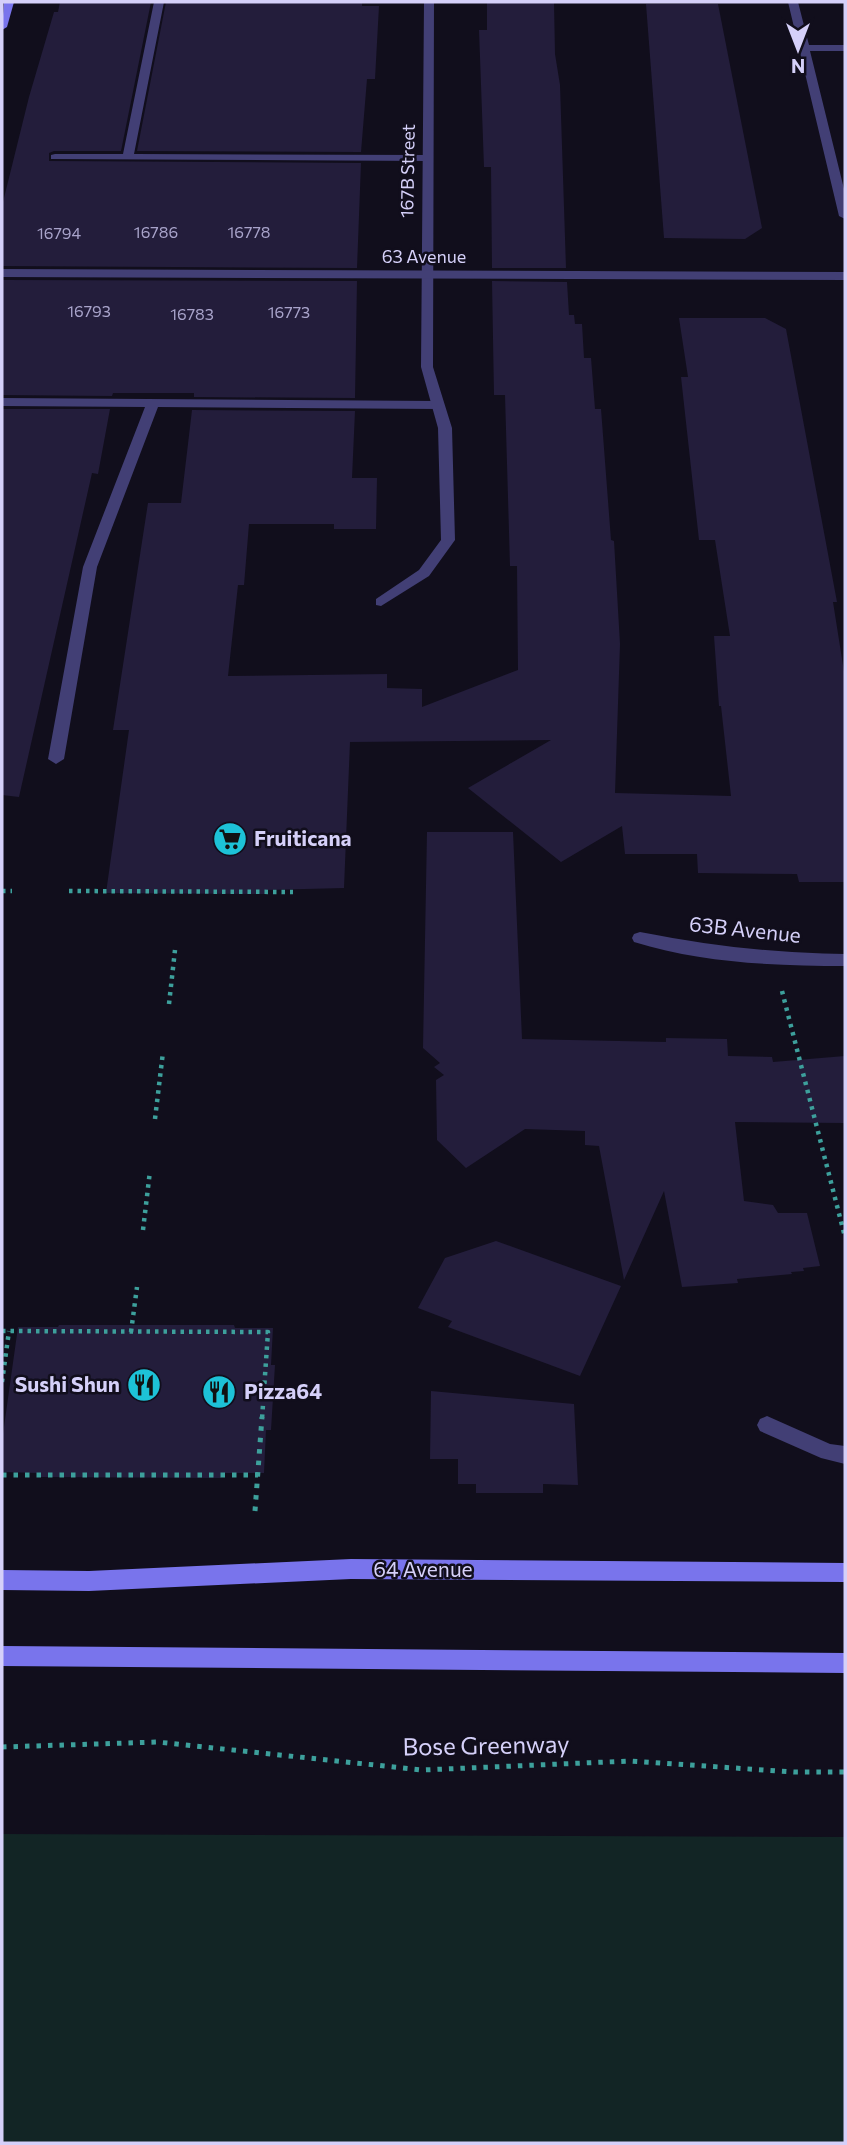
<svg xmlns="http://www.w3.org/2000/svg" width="847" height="2145" font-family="Commissioner,sans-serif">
<rect width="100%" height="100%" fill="#110e1c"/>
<!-- green -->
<path fill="#122525" d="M2,1834L845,1837V2143H2Z"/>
<!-- building -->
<g fill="#231d3b">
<path d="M60,2H151L121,151H54L49,153V161L361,163L357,268L2,266V206L29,97L54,12H58Z"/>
<path d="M166,2H362V6H379L375,79H367L361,152L137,151Z"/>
<path d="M487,2L554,3L555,54L560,85L566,268H492L491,167H484L480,57L479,30H487Z"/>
<path d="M646,4H718L762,228L745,239L664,238Z"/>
<path d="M2,280L357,281L355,398L194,397V393H113L112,396L2,395Z"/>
<path d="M492,281L567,282L569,315H574L575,324H582L584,358H591L595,409H601L611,540L614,541L620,644L615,793L731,796L721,706H719L714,636H730L715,540H699L681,377H688L679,318H765L786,329L837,602H833L845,678V882H799L797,874L698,873L697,854H625L622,826L561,862L468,788L551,740L350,742L344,888L266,890V894L106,893L129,730H113L148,503H181L192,410L355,411L352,478H377L376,529H334V524H249L244,585H238L228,676L387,674V688L422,689V707L518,670L517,566H510L505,395H494Z"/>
<path d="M2,409H110L98,474L92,473L19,797L2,795Z"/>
<path d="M427,832H513L522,1039L666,1042V1038L727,1039L728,1056L772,1057L773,1062L845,1056V1123L735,1122L744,1201L773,1205L778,1213H807L820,1266L803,1268L804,1271L791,1272L792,1274L737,1279L738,1283L682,1287L664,1191L624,1280L599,1146L585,1145V1131L525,1129L466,1168L437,1140L436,1080L444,1075L434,1067L440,1063L423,1048Z"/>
<path d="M496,1241L621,1286L580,1376L448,1327L452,1321L418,1308L445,1258Z"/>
<path d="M59,1325H234L235,1328H273L271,1365H275L271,1430H266L264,1473H222L221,1478L39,1477V1473L2,1472V1441L18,1327H58Z"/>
<path d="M431,1391L574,1404L578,1485L543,1484V1493H476V1484H458V1459H430Z"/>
</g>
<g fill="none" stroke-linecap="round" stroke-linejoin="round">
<!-- path-far1 -->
<g stroke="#3da09c" stroke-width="4.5" stroke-dasharray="3.5 5" stroke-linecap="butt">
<path d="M2,891H12"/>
<path d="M69,891L293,892"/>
<path d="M782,991L845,1237"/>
<path d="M169,1004L175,950"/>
<path d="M155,1119L163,1052"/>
<path d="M143,1230L150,1171"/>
<path d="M2,1331L268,1332L262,1419"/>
<path d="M131,1332L137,1287"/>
<path d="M2,1382L9,1331"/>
</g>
<!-- path -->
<g stroke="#3da09c" stroke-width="5" stroke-dasharray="4.5 7" stroke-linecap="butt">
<path d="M2,1475H258"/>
<path d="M255,1511L262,1417"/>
<path d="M2,1747L157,1742L422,1770L630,1761L794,1772H845"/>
</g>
<!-- service -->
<g fill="#423f75" fill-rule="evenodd">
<path d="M154,2H164L134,154L427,155L433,158L427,161L51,159V155L55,154H123Z"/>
<path d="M2,398L438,401L444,405L438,409L158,407L97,567L64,759L56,764L48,759L83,567L145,407L2,406Z"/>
</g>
<!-- minor -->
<g fill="#423f75" fill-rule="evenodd">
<path d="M424,2H434L433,367L452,428L455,540L429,576L381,606L376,605V599L419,570L441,540L438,428L421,367Z"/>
<path d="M788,2H798L809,45H845V51H810L845,193V219L839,216Z"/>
<path d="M640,932C713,946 771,953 845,954V966C775,966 702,963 634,942L632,938L634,934Z"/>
<path d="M767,1416L830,1444L845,1446V1464L821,1458L760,1431L757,1425L760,1419Z"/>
</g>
<!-- tertiary -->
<path fill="#423f75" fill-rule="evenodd" d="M2,269L845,272V280L2,277Z"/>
<!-- secondary -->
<g fill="#7974ec" fill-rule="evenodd">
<path d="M4,2H14L7,27L2,30Z"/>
<path d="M351,1559L845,1563V1582L351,1579L89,1591L2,1590V1570L89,1571Z"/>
<path d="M2,1646L845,1653V1673L2,1666Z"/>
</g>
</g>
<!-- icons -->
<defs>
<g id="supermarket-disc" transform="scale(1.75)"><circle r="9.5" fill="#1dc2d7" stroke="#110e1c"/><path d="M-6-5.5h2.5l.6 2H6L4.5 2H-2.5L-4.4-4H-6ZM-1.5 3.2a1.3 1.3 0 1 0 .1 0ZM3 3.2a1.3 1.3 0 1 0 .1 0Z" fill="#111"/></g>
<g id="restaurant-disc" transform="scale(1.75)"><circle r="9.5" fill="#1dc2d7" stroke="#110e1c"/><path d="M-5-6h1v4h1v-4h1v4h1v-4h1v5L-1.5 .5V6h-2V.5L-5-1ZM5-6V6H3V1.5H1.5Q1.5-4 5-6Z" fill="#111"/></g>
</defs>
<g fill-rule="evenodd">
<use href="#supermarket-disc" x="230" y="839"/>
<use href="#restaurant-disc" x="144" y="1385"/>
<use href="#restaurant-disc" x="219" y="1392"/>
</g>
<g text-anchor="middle" stroke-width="5" stroke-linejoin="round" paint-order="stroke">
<!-- far-number labels -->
<g font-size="16" fill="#a8a3ca">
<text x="156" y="238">16786</text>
<text x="249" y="238">16778</text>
<text x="59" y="239">16794</text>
<text x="89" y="317">16793</text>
<text x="289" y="318">16773</text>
<text x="192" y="320">16783</text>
</g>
<!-- far-street labels -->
<g font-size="18" fill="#d5d0f9" stroke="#110e1c">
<text transform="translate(408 171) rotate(-89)" y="6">167B Street</text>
<text x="424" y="263">63 Avenue</text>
</g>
<!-- poi labels -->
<g font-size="21" font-weight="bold" fill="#d5d0f9" stroke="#110e1c" text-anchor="start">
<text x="254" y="846">Fruiticana</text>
<text x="120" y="1392" text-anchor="end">Sushi Shun</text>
<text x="244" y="1399">Pizza64</text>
</g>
<!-- street labels -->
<g font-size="21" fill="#d5d0f9" stroke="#110e1c">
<text transform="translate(745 930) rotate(6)" y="7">63B Avenue</text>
<text x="423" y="1577">64 Avenue</text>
</g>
<!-- near-street labels -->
<g font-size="24" fill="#d5d0f9" stroke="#110e1c">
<text transform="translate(486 1746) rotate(-1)" y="8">Bose Greenway</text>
</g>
</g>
<!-- border -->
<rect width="847" height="2145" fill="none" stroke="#d5d0f9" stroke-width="7"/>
<!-- north arrow -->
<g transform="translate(798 49) rotate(180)" stroke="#110e1c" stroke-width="5" paint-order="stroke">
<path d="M0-5L12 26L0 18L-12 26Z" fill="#d5d0f9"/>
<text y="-10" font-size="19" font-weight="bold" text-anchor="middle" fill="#d5d0f9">N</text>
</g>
</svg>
